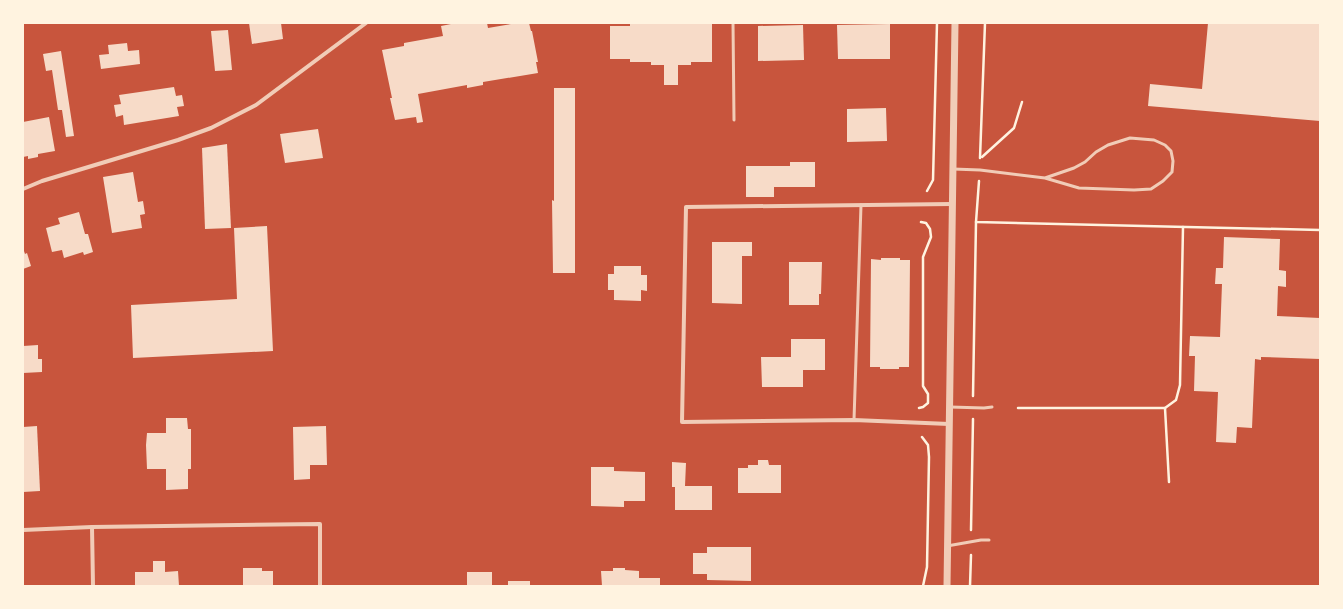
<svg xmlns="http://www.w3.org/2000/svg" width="1343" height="609" font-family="Overpass,sans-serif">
<rect width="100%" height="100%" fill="#c8553d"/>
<!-- building -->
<g fill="#f7dbc8">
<path d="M249,23H281L283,39L252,44Z"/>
<path d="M456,23H487L488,28L517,23H529L531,31H532L538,62H536L538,73L483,82V85L467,88V85L418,94L423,122L417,123L416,117L395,120L390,98H392L382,50L404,46V43L443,36L441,26Z"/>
<path d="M630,23H712V62H691V65H678V85H664V65H651V62H630V59H610V26H630Z"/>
<path d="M1208,23H1320V121L1148,106L1150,84L1202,89Z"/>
<path d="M890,24V59H838L837,25Z"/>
<path d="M803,25L804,60L758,61V26Z"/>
<path d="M228,30L232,70L215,71L211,31Z"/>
<path d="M127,43L128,51L139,50L140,64L101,69L99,55L109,54L108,45Z"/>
<path d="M61,51L74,136L66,137L62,110H58L52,70L46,71L43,54Z"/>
<path d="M174,87L176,96L182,95L184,106L177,107L179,116L124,125L123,115L116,117L114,105L121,104L119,95Z"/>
<path d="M554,88H575V273H553L552,200L554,201Z"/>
<path d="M886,108L887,141L847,142V109Z"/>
<path d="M49,117L55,151L38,154V157L28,159V156L23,157V122Z"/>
<path d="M318,129L323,158L285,163L280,134Z"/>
<path d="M227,144L231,228L205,229L202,148Z"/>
<path d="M790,162H815V187H774V197H746V166H790Z"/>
<path d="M133,172L138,202L143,201L145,214L140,215L142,228L112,233L103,177Z"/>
<path d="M79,212L85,234H88L93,252L84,255L83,252L64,258L62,250L52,252L46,228L60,224L58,218Z"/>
<path d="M267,226L273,351L133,358L131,305L237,299L234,228Z"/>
<path d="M1224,237L1280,239L1279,270L1286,271V287L1278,286L1277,316L1320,318V359L1261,357V360L1255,359L1252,428L1237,427L1236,443L1216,442L1218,392L1194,391L1195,356H1189L1190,336L1220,337L1222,284H1215L1216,268H1223Z"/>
<path d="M712,242H752V256H742V304L712,303Z"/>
<path d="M23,248L25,254L27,253L31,266L23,269Z"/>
<path d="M881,258H900V260H910L909,367H899V369H880V367H870L871,259L881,260Z"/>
<path d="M789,262H822L821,294H819V305H789Z"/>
<path d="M614,266H641V275H647V291L641,290V301L614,300V290H608V274H614Z"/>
<path d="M791,339H825V370H803V387H762L761,357H791Z"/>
<path d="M38,345V359H42V372L23,373V346Z"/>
<path d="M166,418H187L188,429H191V469H188V489L166,490V469H147L146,445L147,433H166Z"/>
<path d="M37,426L40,491L23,492V427Z"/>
<path d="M326,426L327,465H310V479L294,480L293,427Z"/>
<path d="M758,460H768L769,465H781V493H738V468H748V465H758Z"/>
<path d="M672,462L686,463L685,486H712V510H675V487H672Z"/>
<path d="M591,467H614V471L645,472V501H624V507L591,506Z"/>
<path d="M707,547H751V581L707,580V574H693V553H707Z"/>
<path d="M153,561H165V572L178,571L179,586H135V572H153Z"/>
<path d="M243,568H262V571H273V586H243Z"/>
<path d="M613,568H625V570L639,571V578H660V586H602L601,571H613Z"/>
<rect x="467" y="572" width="25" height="14"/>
<rect x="508" y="581" width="22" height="5"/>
</g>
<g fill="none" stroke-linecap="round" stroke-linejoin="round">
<!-- path -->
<g stroke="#fff3e0" stroke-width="2.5">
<path d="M982,157L1014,128L1022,102"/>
<path d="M980,158L985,23"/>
<path d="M979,181L976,222L1320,230"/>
<path d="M927,191L933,180L937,23"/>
<path d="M973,396L976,222"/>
<path d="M919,408L923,407L928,403V394L923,386V257L931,237L930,229L926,223L921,222"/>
<path d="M1018,408H1165L1176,400L1180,385L1183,227"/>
<path d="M1165,408L1169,482"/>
<path d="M922,437L928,445L929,457L927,567L923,586"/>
<path d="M971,530L973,419"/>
<path d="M970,586L971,555"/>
</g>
<!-- service -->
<g stroke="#f1ccb7" stroke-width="3">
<path d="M733,23L734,120"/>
<path d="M953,169L980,170L1045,178L1079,188L1134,190L1151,189L1163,181L1172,172L1173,161L1171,151L1165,145L1154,140L1130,138L1108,145L1096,152L1085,162L1074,168L1045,178"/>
<path d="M950,407L984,408L992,407"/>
<path d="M854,420L861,205"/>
<path d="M947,546L981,540H989"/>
</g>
<!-- minor -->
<g stroke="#f1ccb7" stroke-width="4">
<path d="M23,189L42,181L178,140L211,128L256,105L366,23"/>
<path d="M949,424L854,420L682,422L686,207L952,204"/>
<path d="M92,527L93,586"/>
<path d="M23,530L92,527L320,524V586"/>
</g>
<!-- tertiary -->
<path stroke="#f1ccb7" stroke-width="7" d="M947,586L955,23"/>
</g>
<!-- border -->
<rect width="1343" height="609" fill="none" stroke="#fff3e0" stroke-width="48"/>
</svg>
